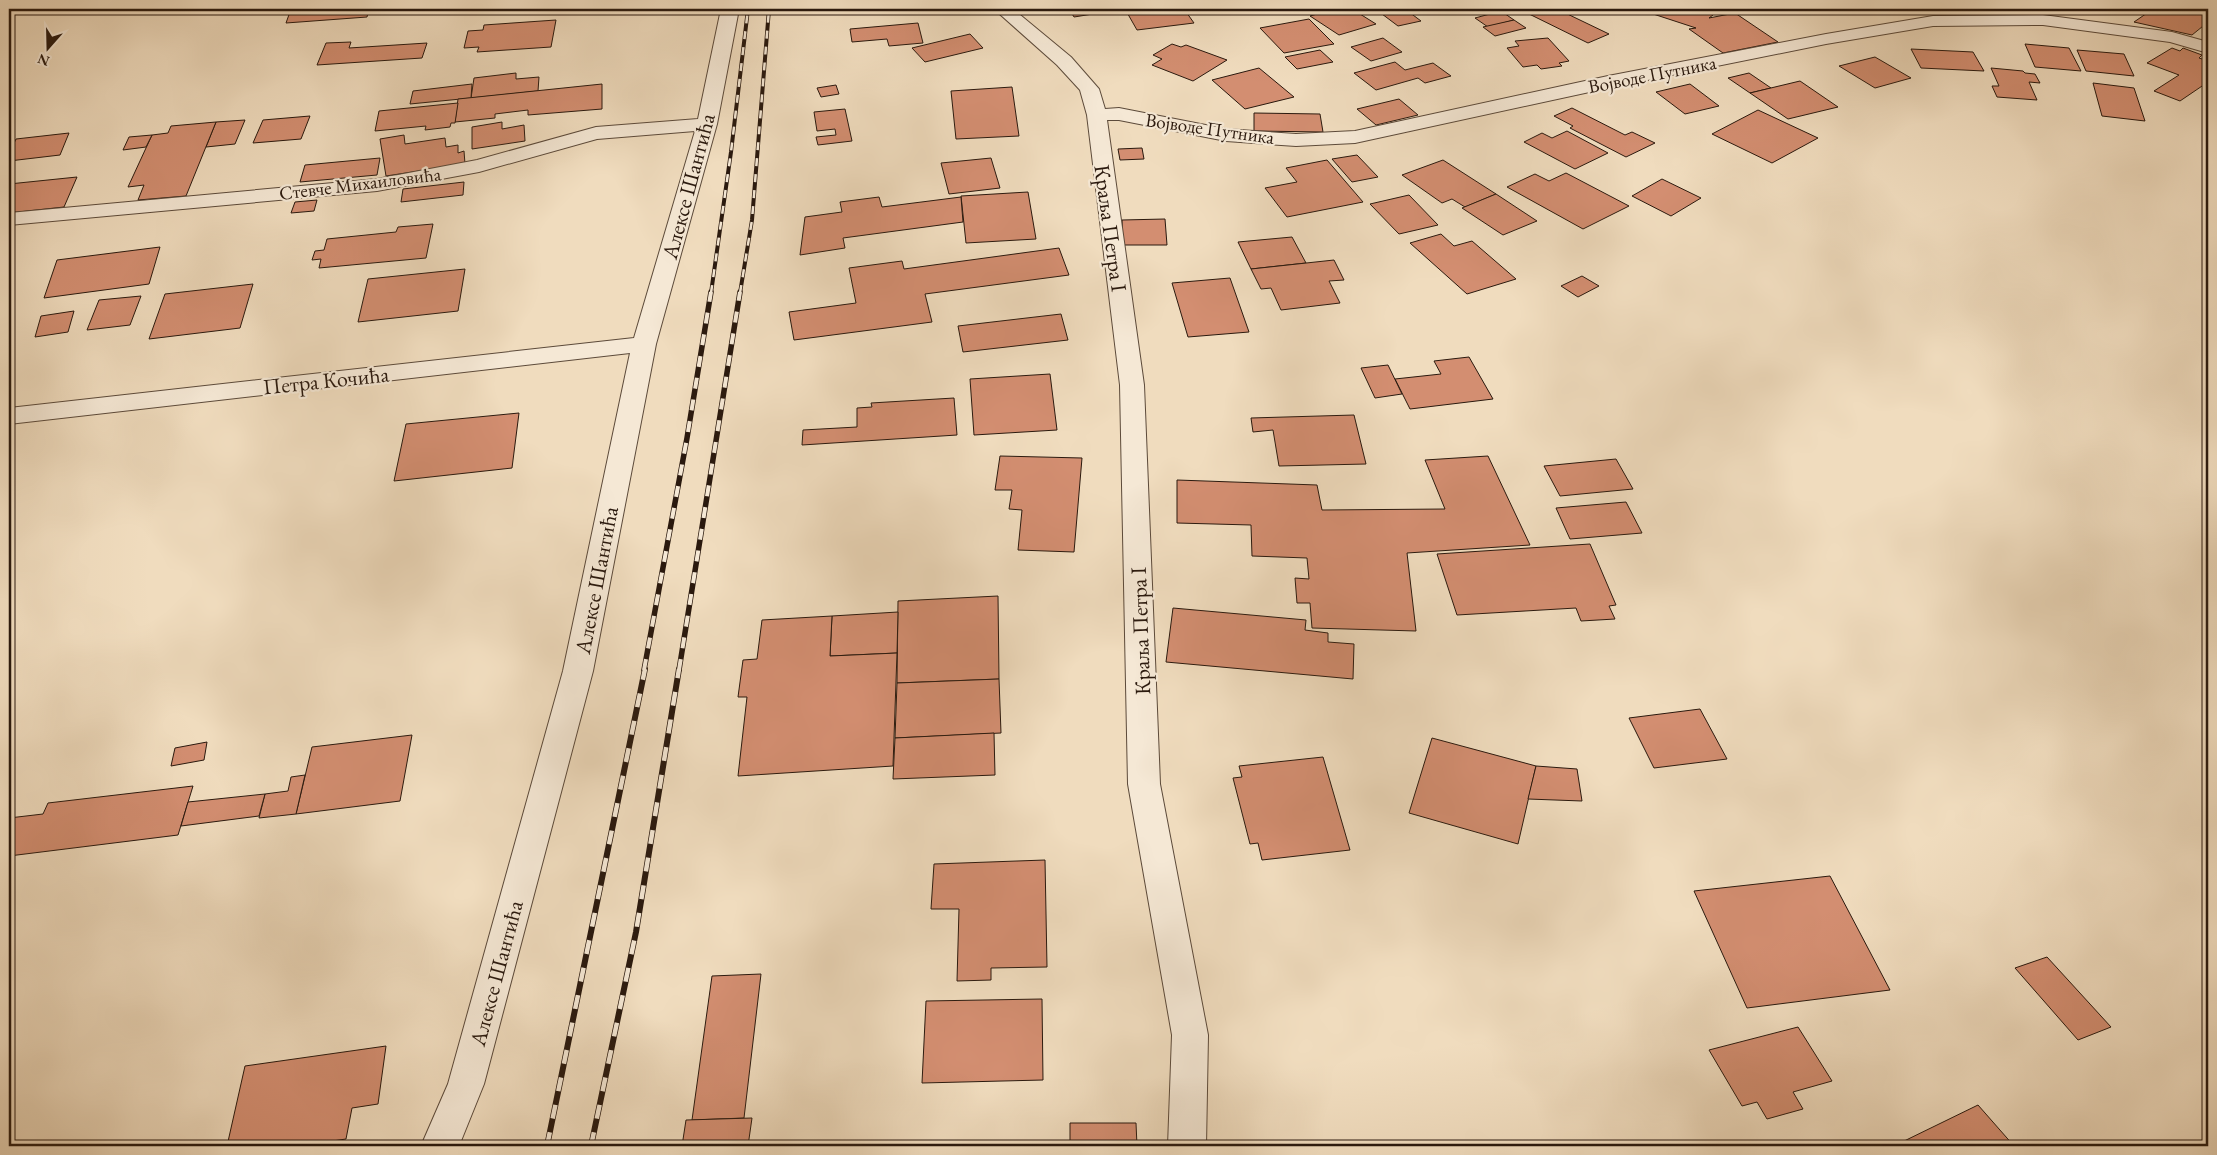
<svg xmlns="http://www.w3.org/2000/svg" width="2217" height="1155" font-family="'EB Garamond',serif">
<rect width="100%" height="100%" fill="#f0dcbe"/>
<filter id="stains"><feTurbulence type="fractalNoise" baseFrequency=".004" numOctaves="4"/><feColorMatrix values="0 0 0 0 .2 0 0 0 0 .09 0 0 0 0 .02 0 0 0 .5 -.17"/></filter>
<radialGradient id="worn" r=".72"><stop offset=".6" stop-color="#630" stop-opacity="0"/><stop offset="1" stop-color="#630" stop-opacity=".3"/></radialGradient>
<!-- building -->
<g fill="#d38e71" stroke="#2a190e">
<path d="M291,9H369L367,17L286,23Z"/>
<path d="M495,9H553L494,11Z"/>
<path d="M820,9H853V12L820,14Z"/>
<path d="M1069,9H1096L1099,13L1074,17Z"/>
<path d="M1125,9H1184L1194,23L1137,30Z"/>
<path d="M1296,9H1323L1302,13Z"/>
<path d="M1335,9H1352L1376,24L1339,35L1310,16Z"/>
<path d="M1387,9H1405L1421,21L1398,26L1378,11Z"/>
<path d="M1525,9H1557L1609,34L1588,43L1521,10Z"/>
<path d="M1643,9H1694L1713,15L1709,18L1735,13L1778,42L1723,53L1689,29L1696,28L1641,10Z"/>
<path d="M2153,9H2208V22L2192,35L2134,22Z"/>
<path d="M1501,11L1514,20L1488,27L1475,18Z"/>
<path d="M1309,19L1334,44L1284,53L1260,28Z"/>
<path d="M556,20L551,47L477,52L479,47L464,48L468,31L483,30L484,25Z"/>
<path d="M1514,20L1526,28L1495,36L1483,27Z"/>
<path d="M918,23L923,43L889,46L887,39L852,42L850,29Z"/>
<path d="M970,34L983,48L925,62L912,48Z"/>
<path d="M1383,38L1402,52L1371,61L1351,47Z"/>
<path d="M1548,38L1569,61L1559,63L1562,66L1541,69L1537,65L1523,67L1507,48L1519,46L1515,41Z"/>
<path d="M351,42L349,48L427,43L422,58L317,65L326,43Z"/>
<path d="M1172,44L1181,47L1186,45L1227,60L1193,81L1152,65L1162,59L1153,55Z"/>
<path d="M2025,44L2069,48L2081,71L2035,67Z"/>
<path d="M2172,48L2180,51L2183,48L2202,55L2199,58L2208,61V82L2180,101L2154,91L2179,75L2147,63Z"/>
<path d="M1911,49L1973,52L1984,71L1921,68Z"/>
<path d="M1320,50L1333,62L1297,69L1285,57Z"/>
<path d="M2077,50L2124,54L2134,76L2086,71Z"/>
<path d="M1875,57L1911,78L1875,88L1839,66Z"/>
<path d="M1395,62L1405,70L1433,63L1451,76L1425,83L1418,78L1376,90L1354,73Z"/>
<path d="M1259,68L1294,97L1245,109L1212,80Z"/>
<path d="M1991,68L2023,71L2025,73L2035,74L2040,83L2029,82L2037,100L1997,97L1992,86H1999Z"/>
<path d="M516,73V79L539,77L538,91L471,98L474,78Z"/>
<path d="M1749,73L1771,88L1750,93L1728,78Z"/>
<path d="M1800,81L1838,107L1788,119L1750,93Z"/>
<path d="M2093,83L2134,88L2145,121L2102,116Z"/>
<path d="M472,84L471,98L410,104L413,91Z"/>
<path d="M602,84V109L528,115V110L495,114V118L455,122L458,99Z"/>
<path d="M1690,84L1719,106L1685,114L1656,92Z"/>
<path d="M836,85L839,94L821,97L817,88Z"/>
<path d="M1012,87L1019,136L956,139L951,91Z"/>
<path d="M1399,99L1418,115L1376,125L1357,109Z"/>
<path d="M458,103L455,123H451L450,127L425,130L426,126L375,131L379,111Z"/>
<path d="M1572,108L1625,135L1632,132L1655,143L1626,157L1570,128L1573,126L1554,116Z"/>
<path d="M845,109L852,141L818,145L816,137L836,135L835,129L817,131L814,112Z"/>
<path d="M1758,110L1818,138L1772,163L1712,134Z"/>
<path d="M1254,113L1320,114L1323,132L1254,131Z"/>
<path d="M310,116L301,139L253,143L263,120Z"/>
<path d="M245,120L235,144L206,147L216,122Z"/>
<path d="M216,122L186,196L138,200L144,185L128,187L152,135L168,133L171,126Z"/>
<path d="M502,122V129L524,125L525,141L472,149V127Z"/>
<path d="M1567,131L1608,153L1575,169L1524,142L1542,133L1552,138Z"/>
<path d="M69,133L60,155L9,161V154L16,139Z"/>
<path d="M152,135L146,147L123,150L129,137Z"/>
<path d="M404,135L405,144L445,138L446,147L458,145V153L464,151L465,164L386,176L380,139Z"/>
<path d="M1142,148L1144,159L1120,160L1118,149Z"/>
<path d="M1357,155L1378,177L1352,182L1332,159Z"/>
<path d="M380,158L377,175L300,182L305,165Z"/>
<path d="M991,158L1000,188L949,194L941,163Z"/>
<path d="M1327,160L1363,202L1287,217L1265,188L1297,182L1286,168Z"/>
<path d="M1443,160L1496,194L1465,207L1452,199L1442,203L1402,175Z"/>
<path d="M1566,173L1629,206L1583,229L1507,187L1535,174L1549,181Z"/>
<path d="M77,177L64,207L9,213V184Z"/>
<path d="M1662,179L1701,198L1671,216L1632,196Z"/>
<path d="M464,182L463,195L401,202L403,189Z"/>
<path d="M1028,192L1036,239L966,243L961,196Z"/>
<path d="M1496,194L1537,221L1503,235L1462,208Z"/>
<path d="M1409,195L1438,225L1399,234L1370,204Z"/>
<path d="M879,197L882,207L961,197L963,222L843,238L845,248L800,255L805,217L842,212L840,202Z"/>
<path d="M317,200L314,211L291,213L295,202Z"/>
<path d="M1165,219L1167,245H1123L1122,220Z"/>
<path d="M433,224L426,258L319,268L321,259L312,260L315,251L324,250L327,239L396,232L398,227Z"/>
<path d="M1441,234L1454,246L1472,241L1516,279L1467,294L1410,243Z"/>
<path d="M1292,237L1306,263L1251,269L1238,242Z"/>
<path d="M160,247L149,284L44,298L57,260Z"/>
<path d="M1059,248L1069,275L925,294L932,322L794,340L789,312L856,303L849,268L902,261L904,269Z"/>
<path d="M1334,260L1344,280L1329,281L1340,303L1281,310L1271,288L1261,289L1251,269Z"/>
<path d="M465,269L458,311L358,322L368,279Z"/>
<path d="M1582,276L1599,286L1578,297L1561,286Z"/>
<path d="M1230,278L1249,332L1188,337L1172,283Z"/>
<path d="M253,284L240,328L149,339L165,294Z"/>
<path d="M141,296L130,325L87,330L99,300Z"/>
<path d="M74,311L68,332L35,337L41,316Z"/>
<path d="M1061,314L1068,340L963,352L958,326Z"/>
<path d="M1469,357L1493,399L1410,409L1395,379L1441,374L1434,361Z"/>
<path d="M1388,365L1402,394L1375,398L1361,368Z"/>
<path d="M1050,374L1057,430L974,435L970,379Z"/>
<path d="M954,398L957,435L802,445L803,430L857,427V408L872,407L871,403Z"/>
<path d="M519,413L512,468L394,481L406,424Z"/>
<path d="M1354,415L1366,464L1279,466L1273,430L1253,432L1251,418Z"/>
<path d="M1000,456L1082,458L1074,552L1018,550L1022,510L1009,509L1012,490H995Z"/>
<path d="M1488,456L1530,545L1407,553L1416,631L1312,628L1310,603H1297L1295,578L1309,579L1307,558L1252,556L1251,525L1177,523V480L1317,485L1322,510L1445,509L1425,460Z"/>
<path d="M1616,459L1633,489L1560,496L1544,466Z"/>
<path d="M1626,502L1642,533L1570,539L1556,508Z"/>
<path d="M1590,544L1616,605L1609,606L1615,619L1581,621L1576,608L1457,615L1437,554Z"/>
<path d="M998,596L999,679L897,683L898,601Z"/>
<path d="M1173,608L1306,620L1305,630L1328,633V642L1354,644L1353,679L1166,662Z"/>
<path d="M898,612L897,653L830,656L832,616Z"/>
<path d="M832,616L830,656L897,653L893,766L738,776L747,697H738L743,660L757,659L762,620Z"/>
<path d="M999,679L1001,733L895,738L897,683Z"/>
<path d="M1700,709L1727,759L1654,768L1629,718Z"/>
<path d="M994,733L995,775L893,779L895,738Z"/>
<path d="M412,735L400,801L296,814L312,747Z"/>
<path d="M1432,738L1536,766L1518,844L1409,813Z"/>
<path d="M207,742L204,760L171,766L175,748Z"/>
<path d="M1323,757L1350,850L1262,860L1258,843L1250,844L1233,778L1242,777L1239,766Z"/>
<path d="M1536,766L1577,769L1582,801L1528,799Z"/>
<path d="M305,775L296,814L259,818L265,794L288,791L291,777Z"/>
<path d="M193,786L178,835L9,856V818L43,814L48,803Z"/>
<path d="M265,794L259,816L181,826L188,802Z"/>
<path d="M1045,860L1047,967L991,968V980L957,981L959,909H931L934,864Z"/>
<path d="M1830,876L1890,990L1747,1008L1694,891Z"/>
<path d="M2047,957L2111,1027L2078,1040L2015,968Z"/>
<path d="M761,974L744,1118L692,1120L712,976Z"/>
<path d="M1042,999L1043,1080L922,1083L926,1001Z"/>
<path d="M1798,1027L1832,1081L1793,1092L1803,1109L1767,1119L1757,1102L1742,1106L1709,1050Z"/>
<path d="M386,1046L378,1104L352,1108L346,1139L299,1146H227L245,1066Z"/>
<path d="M1978,1105L2014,1146H1900L1898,1144Z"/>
<path d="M752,1118L748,1146H682L686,1120Z"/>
<path d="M1070,1123H1136L1137,1146H1070Z"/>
</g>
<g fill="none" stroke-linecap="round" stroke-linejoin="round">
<!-- minor casing -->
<g stroke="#5c4a3a" stroke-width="2">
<g id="minor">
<path d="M721,9H739L717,124L656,344L593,671L484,1084L459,1146H421L448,1084L563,671L630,353L9,424V408L634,338L695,131L597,139L479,172L377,191L9,225V213L377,179L477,160L596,127L698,119Z"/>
<path d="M994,9H1013L1071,57L1099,89L1105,109L1119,108L1226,129L1296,134L1355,131L1608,76L1826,34L1933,16L2043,15L2172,32L2208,42V53L2170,42L2043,25L1933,26L1826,44L1608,88L1355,143L1296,146L1226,141L1119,120H1107L1144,385L1160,784L1208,1035L1206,1146H1168L1172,1035L1128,784L1120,385L1087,115L1080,90L1057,65Z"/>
</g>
</g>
<!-- minor -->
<use href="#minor" fill="#f5e8d5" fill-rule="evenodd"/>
<!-- rail-far2 casing -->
<g stroke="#2a190e" stroke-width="4">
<g id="rail-far2">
<path d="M711,293L731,152L748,9"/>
<path d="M740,293L752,220L769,9"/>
</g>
</g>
<!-- rail-far1 casing -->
<g stroke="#2a190e" stroke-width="5.5">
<g id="rail-far1">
<path d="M644,670L687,438L711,292"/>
<path d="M679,670L740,292"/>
</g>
</g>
<!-- rail casing -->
<g stroke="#2a190e" stroke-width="6">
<g id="rail">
<path d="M547,1146L645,669"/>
<path d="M591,1146L636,932L679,669"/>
</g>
</g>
<!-- rail-far2 -->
<use href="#rail-far2" stroke="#f5e8d5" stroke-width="2.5" stroke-dasharray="8" stroke-linecap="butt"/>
<!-- rail-far1 -->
<use href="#rail-far1" stroke="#f5e8d5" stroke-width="4" stroke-dasharray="11" stroke-linecap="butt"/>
<!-- rail -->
<use href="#rail" stroke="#f5e8d5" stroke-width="4.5" stroke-dasharray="14" stroke-linecap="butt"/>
</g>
<g text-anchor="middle" stroke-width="4.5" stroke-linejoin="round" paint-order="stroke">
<!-- far-street labels -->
<g font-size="19" fill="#2a190e" stroke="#f5e8d5">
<text transform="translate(1652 74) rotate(-11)" y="7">Војводе Путника</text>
<text transform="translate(1210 128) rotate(8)" y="7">Војводе Путника</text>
<text transform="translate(360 183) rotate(-7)" y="7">Стевче Михаиловића</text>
</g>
<!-- street labels -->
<g font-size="22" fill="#2a190e" stroke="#f5e8d5">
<text transform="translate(688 186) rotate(-75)" y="8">Алексе Шантића</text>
<text transform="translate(1111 228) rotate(82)" y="8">Краља Петра I</text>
<text transform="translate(326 380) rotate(-6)" y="8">Петра Кочића</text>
<text transform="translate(596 580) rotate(-79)" y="8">Алексе Шантића</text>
<text transform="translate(1140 631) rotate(-92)" y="8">Краља Петра I</text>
<text transform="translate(496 973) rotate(-75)" y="8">Алексе Шантића</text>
</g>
</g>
<!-- margin -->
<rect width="2217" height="1155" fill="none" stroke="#f0dcbe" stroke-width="30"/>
<rect x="10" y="10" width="2197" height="1135" fill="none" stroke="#2a190e" stroke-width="2.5"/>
<rect x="15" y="15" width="2187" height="1125" fill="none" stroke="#2a190e"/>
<!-- north arrow -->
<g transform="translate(48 48) rotate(200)" stroke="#f5e8d5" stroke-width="4" paint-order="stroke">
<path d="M0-4L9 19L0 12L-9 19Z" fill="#2a190e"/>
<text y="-8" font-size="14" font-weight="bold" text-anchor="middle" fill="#2a190e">N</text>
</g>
<rect width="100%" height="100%" filter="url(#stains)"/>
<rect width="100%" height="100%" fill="url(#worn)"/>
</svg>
